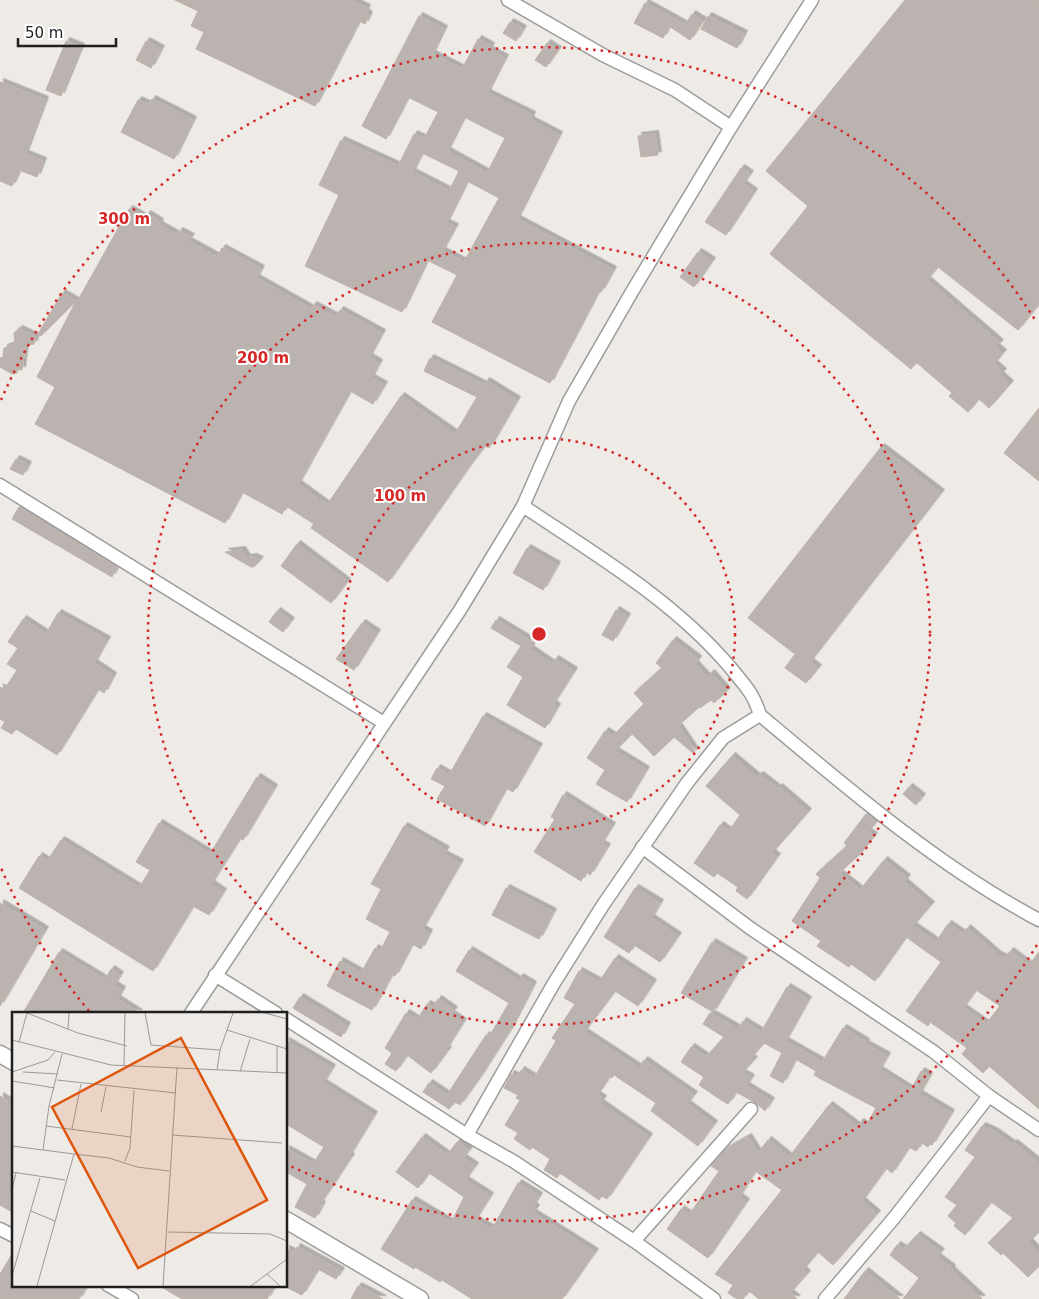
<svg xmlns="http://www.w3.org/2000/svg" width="1039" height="1299" font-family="'DejaVu Sans',sans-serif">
<defs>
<filter id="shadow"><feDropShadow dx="3.5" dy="-3.5" stdDeviation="0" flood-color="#0004"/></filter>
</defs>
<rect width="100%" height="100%" fill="#eeeae6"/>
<!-- building -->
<g fill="#bbb3af" stroke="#bfb0a9" fill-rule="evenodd" filter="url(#shadow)">
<path d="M175,0H350L367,8L365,12L369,15L365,24L359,21L315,106L196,49L204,32L191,26L198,11Z"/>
<path d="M905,0H1039V304L1018,330L938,267L927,280L1000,343L996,347L1003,353L994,364L1003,372L1000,375L1010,384L989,408L979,399L968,412L949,396L952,393L916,362L911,369L770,254L808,206L766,171Z"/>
<path d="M645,3L685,25L692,14L703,21L690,40L669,26L663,38L634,23Z"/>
<path d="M419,16L444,29L432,54L462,69L478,39L491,46L489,50L505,58L487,93L532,115L530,120L559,135L517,219L613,270L601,292L599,290L550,383L432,322L457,275L427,260L402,312L305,266L339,195L319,185L341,140L398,166L414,134L424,139L438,112L408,97L386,139L362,126ZM464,117L505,138L487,173L447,151ZM422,153L459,171L449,191L412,172ZM467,181L499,198L464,262L442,251L455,227L446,223Z"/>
<path d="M708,16L744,34L737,48L701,29Z"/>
<path d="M510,22L523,29L516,41L503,33Z"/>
<path d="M66,41L81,47L61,96L46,90Z"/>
<path d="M146,41L161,49L151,68L136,60Z"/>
<path d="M547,43L558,50L546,67L535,60Z"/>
<path d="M0,82L45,100L25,154L43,161L37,177L19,170L12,186L0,181Z"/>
<path d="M152,99L193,120L174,159L121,132L138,100L149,105Z"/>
<path d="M655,134L658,155L641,157L638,136Z"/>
<path d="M741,168L750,174L743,184L754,192L726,235L705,222Z"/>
<path d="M129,209L145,218L147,214L160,222L159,225L177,235L179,231L191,237L188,241L217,257L222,248L261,269L256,278L311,309L313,305L336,317L340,310L382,333L369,357L379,363L371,378L384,385L373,404L350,391L298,484L327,505L401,396L455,434L477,397L424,371L430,358L484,385L486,381L517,400L489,448L485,446L471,464L388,582L311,528L314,524L286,506L282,514L242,492L225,523L35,424L55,387L37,377L76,301L41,336L38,334L62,293L77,302Z"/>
<path d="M698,252L712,261L694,287L680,277Z"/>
<path d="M19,329L36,337L34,344L25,346L22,370H20L19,365L17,373L12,374L0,367V358L3,357L4,348L15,344L14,333Z"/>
<path d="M1039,408V481L1004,453Z"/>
<path d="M881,447L941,493L810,662L818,668L806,683L785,668L795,654L748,618Z"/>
<path d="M16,459L28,465L23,475L10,469Z"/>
<path d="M19,507L44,522L43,523L117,567L112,577L12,519Z"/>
<path d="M297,544L347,582L331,603L281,566Z"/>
<path d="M527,548L557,565L543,590L513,573Z"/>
<path d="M242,550L247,558L253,557L260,560L254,567H251L225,552Z"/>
<path d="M616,610L627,617L613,641L602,635Z"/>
<path d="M277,611L291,621L283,632L269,622Z"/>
<path d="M58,613L107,640L94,663L113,676L104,693L98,689L57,755L16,729L12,734L1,728L5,722L0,719V687L4,690L17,670L7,664L18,648L8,642L23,619L46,634Z"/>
<path d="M496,620L534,643L530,649L552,664L555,659L574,671L553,704L557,707L545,728L507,705L523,677L507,667L521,646L491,628Z"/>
<path d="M362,623L377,633L354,670L336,659Z"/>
<path d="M673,640L698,659L695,664L707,677L711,673L727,691L714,703L711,700L700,708L699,707L678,726L695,751L693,753L674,737L654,756L632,734L615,751L646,770L627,802L596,784L605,770L587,758L605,731L613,736L644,704L634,693L662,668L656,663Z"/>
<path d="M483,716L539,747L513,792L506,788L485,826L437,799L445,786L431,779L437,768L449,775Z"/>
<path d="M732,756L757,777L760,775L778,789L779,787L808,812L772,853L777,857L747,899L736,891L738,887L717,873L714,877L694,863L720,825L729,831L740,815L706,786Z"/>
<path d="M257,777L274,788L243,840L240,838L211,884L223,892L209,915L193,906L153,971L19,888L39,856L47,861L61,840L139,888L150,870L136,862L159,823L210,854Z"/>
<path d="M909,787L922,797L916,805L903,794Z"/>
<path d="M563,795L612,826L601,844L607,847L590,875L586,872L581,881L534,852L555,819L551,817Z"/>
<path d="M866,814L876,822L868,832L874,836L859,855L839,873L860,890L884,860L907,878L904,882L931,905L913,926L936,942L948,924L963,934L967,928L998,955L1005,958L1010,951L1029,965L1039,952V1109L989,1066L983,1073L962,1054L967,1048L930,1022L928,1026L906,1011L941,962L906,937L875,981L851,964L849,967L817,946L821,941L792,921L820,878L816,874L847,846L844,843ZM976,990L1000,1006L986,1024L963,1008Z"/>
<path d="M404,826L446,850L443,854L460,863L422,929L429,933L421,949L412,944L395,976L392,974L372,1010L327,986L340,961L361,973L375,948L380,951L390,932L366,919L381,889L371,884Z"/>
<path d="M506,888L553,912L539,939L492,915Z"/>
<path d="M635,888L660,903L651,918L678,936L660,962L634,945L629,953L604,937Z"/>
<path d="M0,903L45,930L0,1006Z"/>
<path d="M712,942L744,961L713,1012L681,993Z"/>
<path d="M469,950L518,980L520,977L533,985L510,1030L478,1080L460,1105L455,1102L449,1109L423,1092L429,1083L447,1095L486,1035L489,1037L509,1003L456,971Z"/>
<path d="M59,952L105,980L111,969L120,975L114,985L122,990L117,999L139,1013H23Z"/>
<path d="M615,958L653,983L638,1006L615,991L584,1032L639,1068L644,1060L694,1095L687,1104L714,1124L698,1146L651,1111L656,1103L614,1075L612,1078L610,1076L597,1095L603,1099L600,1103L649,1137L607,1199L602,1196L599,1200L560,1173L557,1178L544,1170L550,1159L532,1147L530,1150L514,1139L518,1133L505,1125L520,1100L516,1098L518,1095L504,1088L511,1074L517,1077L521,1070L534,1078L556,1041L552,1038L575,1004L564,998L579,971L599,982Z"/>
<path d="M787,987L808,1000L785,1041L822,1062L843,1028L866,1042L865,1044L887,1056L879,1070L911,1090L921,1071L929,1076L919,1094L951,1113L932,1145L930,1144L928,1147L922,1143L916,1151L909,1147L892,1173L886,1168L862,1201L877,1214L833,1265L818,1252L803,1270L807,1274L790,1293L797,1299H759L749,1291L743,1299H737L728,1293L733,1285L715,1274L782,1190L755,1171L739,1197L746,1202L708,1258L667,1229L681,1209L689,1215L719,1171L711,1166L725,1150L748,1137L758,1153L768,1140L789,1157L829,1105L857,1126L860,1122L866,1126L876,1108L819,1078L814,1075L816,1071L795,1059L783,1083L770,1076L782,1053L764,1043L751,1058L754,1060L742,1073L751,1078L746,1086L771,1101L765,1111L756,1103L736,1092L728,1104L721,1100L699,1085L704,1077L681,1062L691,1047L706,1057L724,1037L703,1024L710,1013L738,1029L743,1021L761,1032Z"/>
<path d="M300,997L347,1026L341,1037L293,1008Z"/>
<path d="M438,999L454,1010L451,1014L463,1022L446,1049L448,1050L431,1073L407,1055L396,1071L385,1064L392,1053L385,1048L406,1013L417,1020L427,1004L433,1007Z"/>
<path d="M286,1041L332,1068L323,1083L374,1115L349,1156L351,1157L320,1204L322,1205L315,1218L295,1207L307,1184L286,1172V1149L313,1164L324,1147L286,1124Z"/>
<path d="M0,1096L14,1105V1213L0,1205Z"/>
<path d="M982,1126L995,1132L1012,1144L1014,1143L1039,1163V1232L1029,1242L1039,1252V1266L1028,1277L1003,1253L1001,1255L988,1243L1013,1218L994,1204L991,1202L965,1235L954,1226L956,1223L948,1216L957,1205L945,1197L975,1157L965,1150Z"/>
<path d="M422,1137L447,1155L457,1142L469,1150L463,1158L475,1166L465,1180L490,1196L475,1220L492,1229L518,1183L539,1196L533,1206L536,1208L533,1213L595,1252L562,1299H472L442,1280L440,1282L415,1267L414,1269L381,1249L412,1200L451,1223L464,1197L429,1173L418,1188L396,1172Z"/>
<path d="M917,1235L941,1252L937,1257L952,1268L951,1270L982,1299H903L919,1278L890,1255L897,1245L904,1249Z"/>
<path d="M297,1247L341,1271L336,1279L318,1269L302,1295L286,1287V1249L294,1253Z"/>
<path d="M14,1251V1285H87L79,1299H0V1274Z"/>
<path d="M865,1271L900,1299H844Z"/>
<path d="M158,1285H275L267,1299H182Z"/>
<path d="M358,1286L383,1299H351Z"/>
</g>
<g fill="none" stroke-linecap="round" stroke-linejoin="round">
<!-- minor casing -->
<g stroke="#9c9c9c" stroke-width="15">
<g id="minor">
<path d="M508,0L603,55L675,90L731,127"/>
<path d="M0,485L384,723"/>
<path d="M523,506C596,555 673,600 730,667C745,686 753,692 760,715C847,788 939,867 1039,920"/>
<path d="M642,847L750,928L934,1052L989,1096L1039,1130"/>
<path d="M215,975L276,1013"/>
<path d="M191,1013L460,610L523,506L569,401L633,290L731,127L812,0"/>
<path d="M286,1019L467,1135L513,1161L634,1241L714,1299"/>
<path d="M467,1135L554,983L603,905L687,783L723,738L760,715"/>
<path d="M0,1229L14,1236"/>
<path d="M634,1241L751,1109"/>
<path d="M108,1285L132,1299"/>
<path d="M825,1299L894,1218L989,1096"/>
</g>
</g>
<!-- tertiary casing -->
<g stroke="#9c9c9c" stroke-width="19">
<g id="tertiary">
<path d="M0,1054L14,1062"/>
<path d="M286,1220L420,1299"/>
</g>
</g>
<!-- minor -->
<use href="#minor" stroke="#fff" stroke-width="12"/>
<!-- tertiary -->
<use href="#tertiary" stroke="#fff" stroke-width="16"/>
</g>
<!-- distance rings -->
<g fill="none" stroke="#d62828" stroke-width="2.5" stroke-dasharray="2.5 5">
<circle cx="539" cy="634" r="196"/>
<circle cx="539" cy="634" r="391"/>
<path d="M1037 945A587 587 0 0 1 286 1164M89 1011A587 587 0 0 1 1 868M1 400A587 587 0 0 1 1037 323"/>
</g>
<!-- overview -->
<g transform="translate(12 1012)">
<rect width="275" height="275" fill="#eeeae6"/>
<path fill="none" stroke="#9b9996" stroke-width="1" d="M15,1L66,21L115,34M133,1L139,33L208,38M253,1L275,7M56,17L57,1M215,18L275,37M0,28L99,53L275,61M7,30L15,1M265,34V61M112,54L113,1M205,58L208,38L221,1M0,60L36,48L43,40M11,60L46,62M228,60L238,27M45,68L164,81M0,69L43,76M89,100L94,75M34,114L119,125M60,117L69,72M160,123L270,131M0,134L62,142M31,138L37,94L50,42M113,149L118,136L122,78M0,160L53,168M0,177L4,161M19,199L43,209M156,220L258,222L275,229M255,262L268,274M0,264L28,166M25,274L62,142L97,146L125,155L157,159M151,274L165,55M239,274L275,247"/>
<path fill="#de560d" fill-opacity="0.15" stroke="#de560d" stroke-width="2.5" d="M169,26L255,188L126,256L40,95Z"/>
<rect width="275" height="275" fill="none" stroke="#1f1f1f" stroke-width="2.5"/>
</g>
<circle cx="539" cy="634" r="8" fill="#d62828" stroke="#fff" stroke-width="2.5"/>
<g font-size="15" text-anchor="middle" font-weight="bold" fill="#d62828" stroke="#fff" stroke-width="4" stroke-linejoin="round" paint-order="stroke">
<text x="124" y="224">300 m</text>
<text x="263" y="363">200 m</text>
<text x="400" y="501">100 m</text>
</g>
<!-- scale -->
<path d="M18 38v8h98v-8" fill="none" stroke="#1f1f1f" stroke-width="2.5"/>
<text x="25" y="38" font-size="15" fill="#1f1f1f" stroke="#ffffff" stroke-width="4" paint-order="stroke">50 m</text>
</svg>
